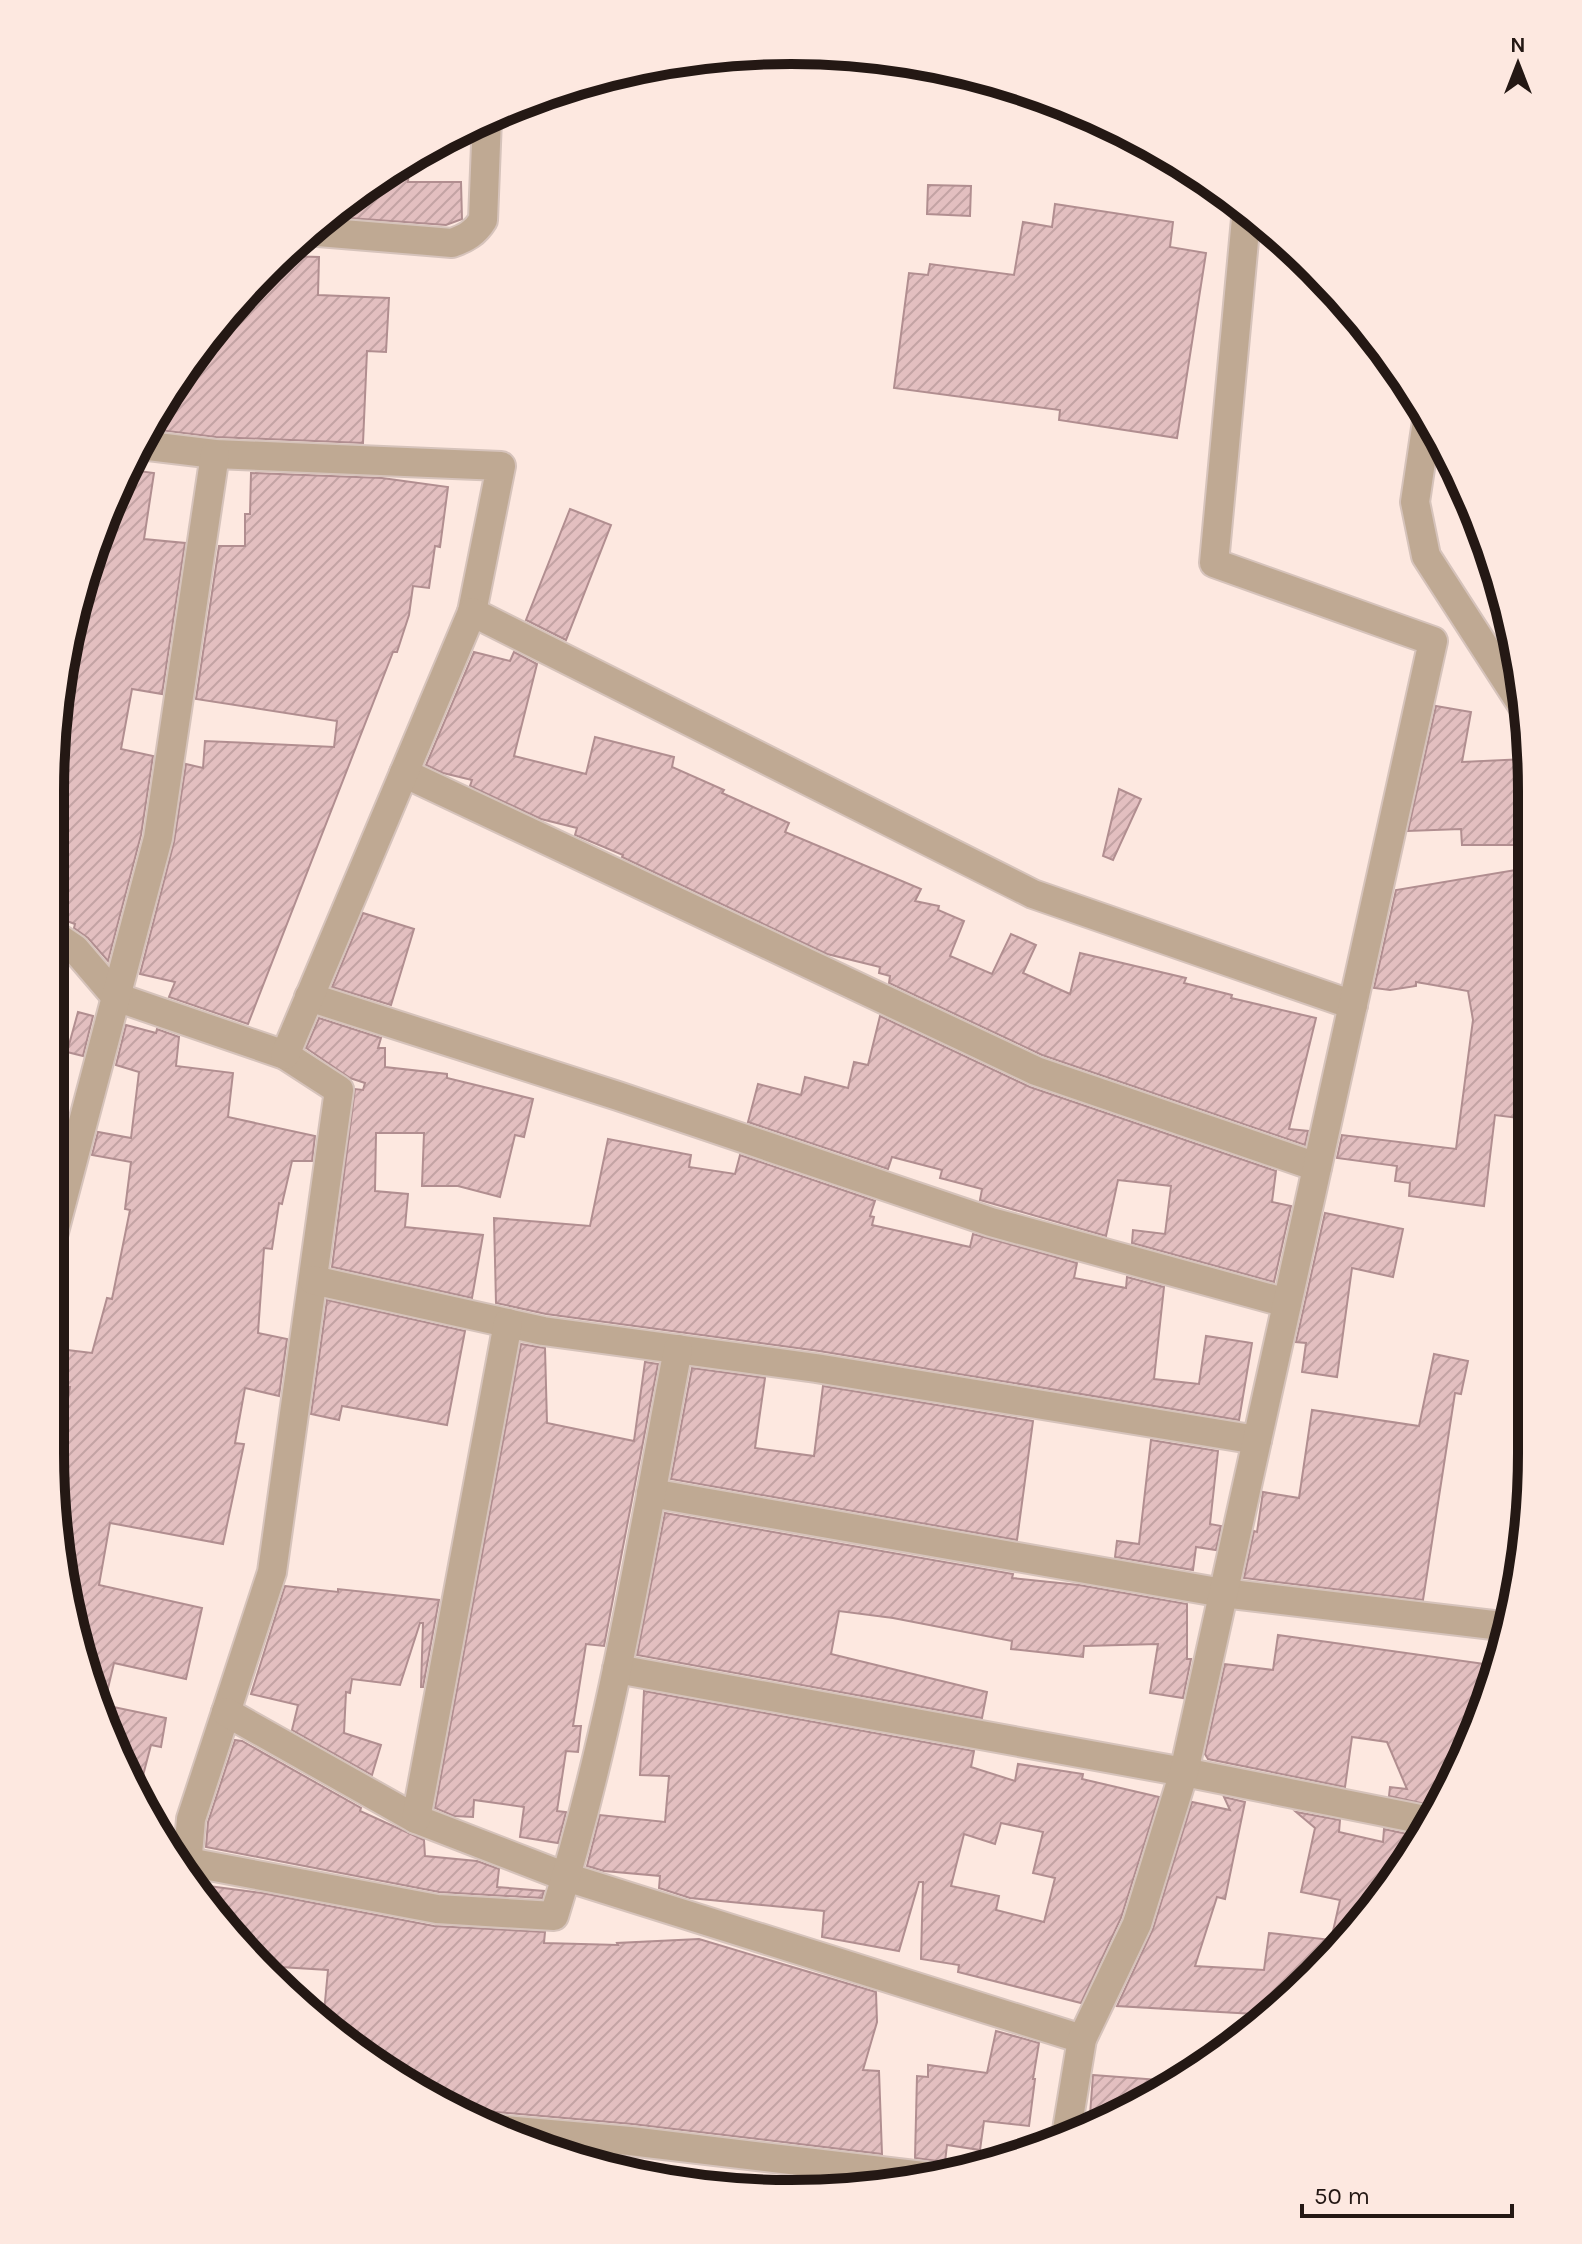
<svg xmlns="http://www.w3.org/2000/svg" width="1582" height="2244" font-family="Karla,sans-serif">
<defs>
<pattern id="building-hatch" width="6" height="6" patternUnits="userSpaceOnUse" patternTransform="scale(2)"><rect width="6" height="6" fill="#e3bfc0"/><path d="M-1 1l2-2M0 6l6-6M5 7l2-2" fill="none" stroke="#c3a3a4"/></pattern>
</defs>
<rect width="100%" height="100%" fill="#fde8e0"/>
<!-- building -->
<g fill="url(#building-hatch)" stroke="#b18e90" stroke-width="2" fill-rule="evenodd">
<path d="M410,157L408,182H461L462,219L446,225L349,218V200Z"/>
<path d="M928,185L971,186L970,216L927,214Z"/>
<path d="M1055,204L1173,222L1170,247L1206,253L1177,438L1059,420L1060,410L894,388L909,273L928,275L930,264L1014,275L1023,222L1052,227Z"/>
<path d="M284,256L319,257L318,295L389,298L386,352L367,351L363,443L216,437L159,430L162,405Z"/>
<path d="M131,470L154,473L144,539L185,543L162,694L132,689L121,749L153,756L141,835L108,961L88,938L74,928L75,924L50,915V791L64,646Z"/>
<path d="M251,473L382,478L448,487L440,547L435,546L429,588L413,586L409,615L397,652H393L248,1024L169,997L175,982L140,974L174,842L186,764L203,768L205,741L334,747L337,721L196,699L219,546H245V514H250Z"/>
<path d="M570,509L611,525L566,640L526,620Z"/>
<path d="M474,652L510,661L514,652L537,664L514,756L586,774L595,737L674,757L672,767L724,790L722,793L789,823L785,832L921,889L915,901L939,906L938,910L964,921L950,956L992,974L1011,934L1036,945L1023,973L1070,994L1080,953L1186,978L1184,983L1232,995L1231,998L1316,1018L1289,1129L1308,1131L1305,1145L1042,1055L889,983L890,976L879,973L880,967L827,954L622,857L623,855L575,835L577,828L541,819L470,786L472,780L443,773L426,765Z"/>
<path d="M1436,706L1471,712L1462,762L1526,759V845H1462L1461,829L1408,831Z"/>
<path d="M1119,789L1141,799L1113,860L1103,856Z"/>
<path d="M1527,868L1528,1046L1518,1118L1495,1115L1484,1206L1409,1196L1410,1183L1395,1181L1397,1166L1337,1158L1342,1135L1456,1149L1473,1020L1468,991L1416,982V986L1390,990L1374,988L1396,890Z"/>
<path d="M363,913L414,929L391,1005L332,987Z"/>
<path d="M78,1012L93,1016L83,1056L67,1052Z"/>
<path d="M880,1016L1030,1087L1276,1171L1272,1202L1291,1206L1274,1282L1132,1243L1133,1230L1165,1234L1171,1186L1118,1180L1106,1236L980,1200L982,1189L940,1178L942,1170L892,1157L888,1169L748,1122L758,1084L801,1095L805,1077L848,1088L854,1062L868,1065Z"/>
<path d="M319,1018L381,1038L378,1048H385V1067L447,1074V1078L533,1099L524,1137L515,1135L500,1197L458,1186H422L424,1133H376L375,1191L408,1194L405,1227L483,1235L472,1298L332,1267L355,1089L363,1090L365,1083L350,1078L306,1048Z"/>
<path d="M126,1025L156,1033L157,1029L179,1037L176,1066L233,1073L228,1117L315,1136L312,1161H292L282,1204L279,1203L272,1249L264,1248L258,1333L287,1339L279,1396L245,1388L235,1443L244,1444L223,1544L110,1523L99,1585L202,1608L186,1679L114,1663L104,1705L166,1718L161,1747L151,1745L140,1787L75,1645L54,1480L70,1387H50V1348L92,1353L107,1298L112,1299L130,1210L125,1209L131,1162L92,1155L98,1132L131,1138L139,1072L116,1065Z"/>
<path d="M608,1139L691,1155L689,1167L735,1174L740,1155L875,1201L870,1216L874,1217L872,1225L970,1247L973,1234L1077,1263L1074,1278L1126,1288L1127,1277L1164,1287L1154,1379L1199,1384L1206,1336L1252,1343L1239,1420L819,1351L546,1314L496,1303L494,1218L590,1226Z"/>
<path d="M1325,1213L1403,1229L1393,1277L1352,1268L1337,1377L1302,1372L1306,1343L1296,1342Z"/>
<path d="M327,1300L465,1331L447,1425L342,1406L339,1420L311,1414Z"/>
<path d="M521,1344L545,1348L547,1423L634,1441L645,1362L658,1364L604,1646L586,1644L573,1726H581L578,1752L566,1751L557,1811L566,1812L558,1843L520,1837L524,1807L474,1800L473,1817L454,1816L435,1808Z"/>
<path d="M1434,1354L1468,1361L1461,1394L1455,1393L1423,1600L1244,1578L1254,1531L1257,1532L1263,1492L1299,1498L1312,1410L1419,1426Z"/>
<path d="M692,1368L765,1378L755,1448L814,1456L823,1386L1033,1421L1017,1540L671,1479Z"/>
<path d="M1151,1440L1218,1451L1210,1524L1221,1526L1216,1550L1196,1547L1193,1570L1115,1557L1117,1541L1139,1544Z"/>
<path d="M665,1513L1013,1574L1012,1578L1079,1585L1187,1604V1659H1191L1183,1698L1150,1693L1158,1644L1084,1646L1083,1657L1011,1649L1012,1641L893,1618L839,1611L831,1654L987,1692L982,1718L637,1655Z"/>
<path d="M285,1586L338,1592V1589L439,1600L423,1687H421L423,1623H420L400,1685L352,1679L350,1693L346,1692L344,1733L381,1745L372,1775L292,1730L298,1705L251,1694Z"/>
<path d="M1278,1635L1499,1666L1467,1750L1461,1749L1456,1780L1439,1807L1389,1796L1390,1787L1407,1789L1387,1742L1352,1737L1345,1787L1208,1759L1205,1754L1225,1664L1273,1670Z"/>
<path d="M644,1691L974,1751L971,1767L1015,1781L1018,1764L1083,1774L1082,1779L1159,1797L1121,1918L1081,2003L958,1972L959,1965L921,1959L923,1882H919L899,1951L822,1937L824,1911L690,1898L659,1888L660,1876L604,1871L587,1866L600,1815L665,1822L669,1776L640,1775ZM1001,1823L1043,1832L1033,1873L1055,1878L1044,1922L996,1910L999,1896L951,1886L964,1834L995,1844Z"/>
<path d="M235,1740L242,1741L361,1808L360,1811L424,1840L425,1856L477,1861L499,1869L497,1887L544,1891L542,1898L439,1892L206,1847L208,1822Z"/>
<path d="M1224,1797L1245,1802L1225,1899L1217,1897L1195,1966L1264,1970L1269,1933L1331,1940L1340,1900L1301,1892L1315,1828L1296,1812L1340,1820L1339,1832L1383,1842L1384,1829L1421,1837L1379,1904L1280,2010L1272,2015L1117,2006L1153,1929L1192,1802L1230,1810Z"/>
<path d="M201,1885L262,1893L434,1926L545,1932L544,1943L618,1945L617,1943L699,1939L876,1992L877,2022L863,2070L879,2071L882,2154L632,2124L496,2112L483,2116L470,2115L323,2023L328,1970L264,1966L197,1890Z"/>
<path d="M996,2031L1039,2043L1033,2079H1035L1029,2126L984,2121L980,2150L947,2145L945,2162L915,2158L917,2076L928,2077V2065L987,2073Z"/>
<path d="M1093,2075L1173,2081L1118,2118L1089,2128Z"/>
</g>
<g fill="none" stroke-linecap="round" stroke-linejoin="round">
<!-- minor casing -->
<g stroke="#d6c3bb" stroke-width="32">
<g id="minor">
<path d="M306,231L452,243C466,238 475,233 483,220L487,119"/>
<path d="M1427,421L1415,502L1426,556L1526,711"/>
<path d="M140,445L215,454L501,466L472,612"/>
<path d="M404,773L1036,1071L1317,1167"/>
<path d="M50,932L75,949L116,997L285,1055L339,1090L272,1572L191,1819L186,1878"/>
<path d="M309,997L618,1096L991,1222L1287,1303"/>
<path d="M285,1055L472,612L1033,894L1353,1005"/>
<path d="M50,1247L158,838L215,454"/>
<path d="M313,1280L543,1331L816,1368L1257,1440"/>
<path d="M651,1493L1223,1593L1510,1627"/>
<path d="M617,1669L1184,1772L1430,1821"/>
<path d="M226,1712L416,1819L566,1877L1082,2039"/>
<path d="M416,1819L508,1323"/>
<path d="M188,1862L437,1909L554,1916C612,1731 642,1539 678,1349"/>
<path d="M494,2129L630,2141L940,2178"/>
<path d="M1066,2136L1082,2039L1137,1924L1184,1772L1433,641L1214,563L1247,208"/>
</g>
</g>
<!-- minor -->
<use href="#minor" stroke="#bfa993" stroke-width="28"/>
</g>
<!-- crop -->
<path d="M0 0H1582V2244H0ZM791 64H791A727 727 0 0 1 1518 791V1453A727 727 0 0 1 791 2180H791A727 727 0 0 1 64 1453V791A727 727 0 0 1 791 64Z" fill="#fde8e0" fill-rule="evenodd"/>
<path fill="none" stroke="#241814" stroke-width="10" d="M791 64H791A727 727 0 0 1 1518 791V1453A727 727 0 0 1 791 2180H791A727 727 0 0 1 64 1453V791A727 727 0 0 1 791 64Z"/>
<!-- north arrow -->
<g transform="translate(1518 64)" stroke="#fde8e0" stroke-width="6" paint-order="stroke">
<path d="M0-6L14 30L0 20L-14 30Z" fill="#241814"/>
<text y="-12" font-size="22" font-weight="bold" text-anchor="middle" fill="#241814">N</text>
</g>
<!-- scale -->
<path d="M1302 2204v12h210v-12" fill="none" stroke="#241814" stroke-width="4"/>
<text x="1314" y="2204" font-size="24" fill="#241814" stroke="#fde8e0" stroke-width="6" paint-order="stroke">50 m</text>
</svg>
